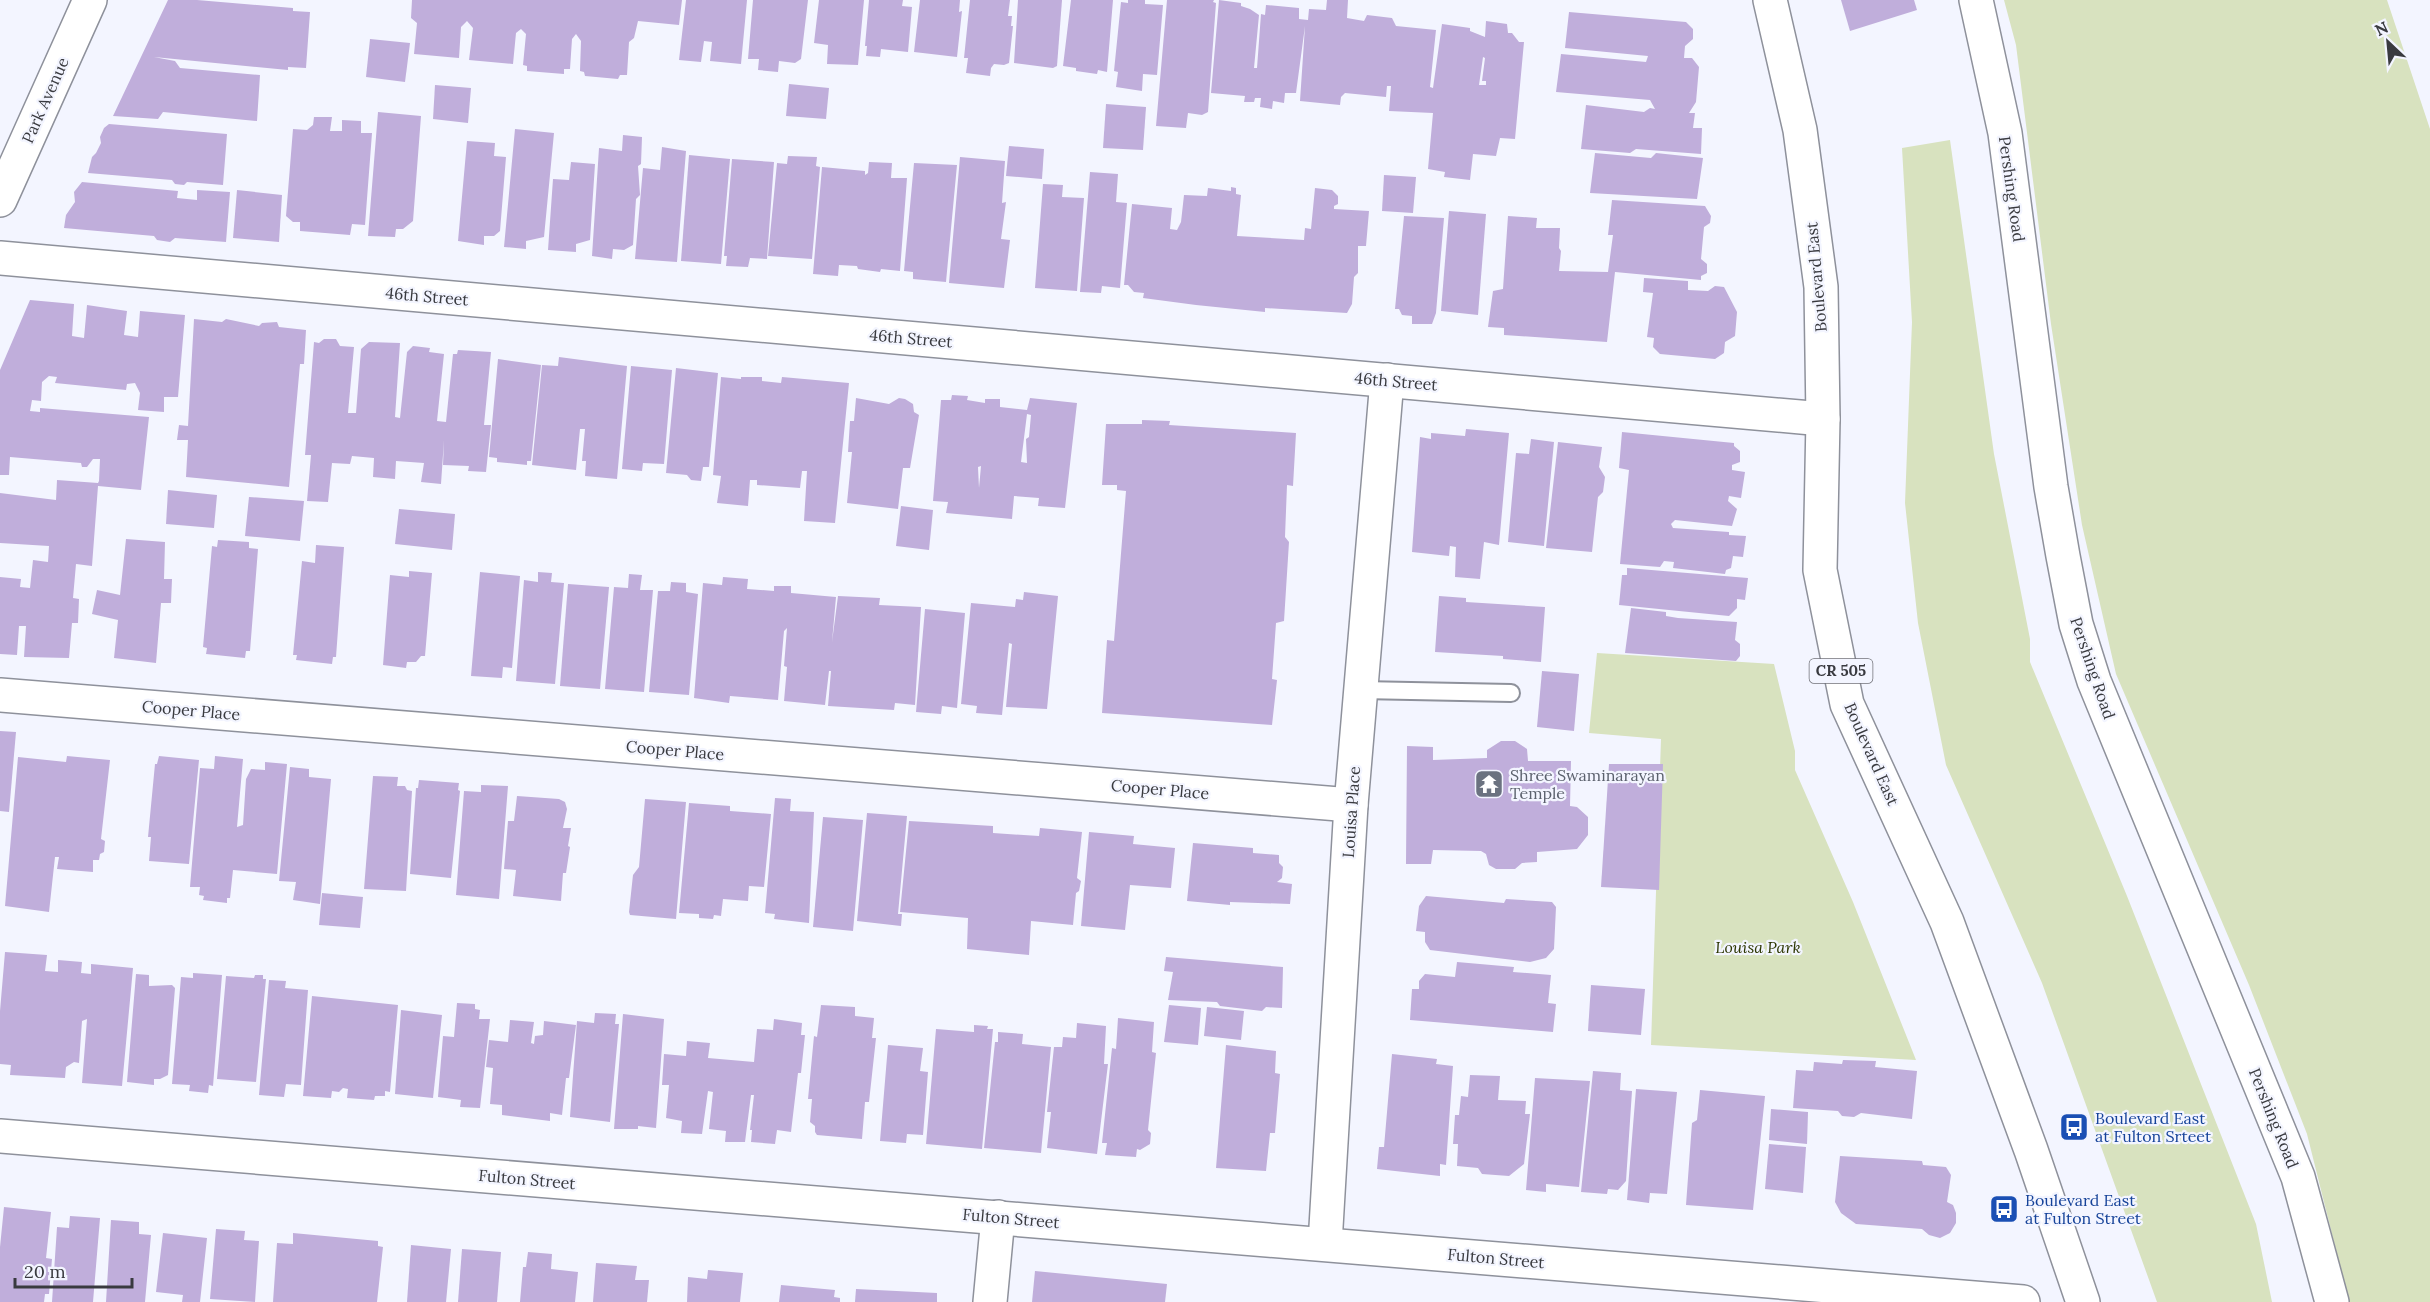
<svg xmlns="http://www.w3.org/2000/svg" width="2430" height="1302" font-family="Lora,serif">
<rect width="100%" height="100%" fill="#f3f5ff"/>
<!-- green -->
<g fill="#d8e2bf">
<path d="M2004,0H2387L2430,129V1302H2349L2307,1134L2249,985L2116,674L2082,525L2051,324L2016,45Z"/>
<path d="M1950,140L1994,454L2030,639V662L2127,896L2256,1224L2272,1302H2157L2042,983L1946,765L1918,623L1905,503L1912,322L1902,148Z"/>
<path d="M1597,653L1774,664L1795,751V770L1853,902L1916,1060L1651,1045L1661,739L1589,733Z"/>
</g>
<!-- building -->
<g fill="#c0aedb" fill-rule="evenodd">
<path d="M168,0H197L293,8V11L310,12L306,68L288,67V70L154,57L175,61L180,68L260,75L257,121L163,112L158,119L113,116Z"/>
<path d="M412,0H682L679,25L638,21L634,38L629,42L627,75H620L618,79L585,76L584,72L580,71L581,41L576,34L572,39L570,69H564V74L527,71V66L523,65L526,34L521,29L516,33L513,64L469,60L473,28L467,21L461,27L459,58L414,54L417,23L411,18Z"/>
<path d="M686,0H747L741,64L710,61L712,42L704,41L701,62L679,60Z"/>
<path d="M753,0H808L801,59L795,63L779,61L778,72L758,70L759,59H748Z"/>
<path d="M819,0H864L858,65L827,64L828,45L814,43Z"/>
<path d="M869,0H903L902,6L912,7L908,52L881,49L880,57L866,56L867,46H865Z"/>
<path d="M920,0H960L959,12L962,11L957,57L914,52Z"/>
<path d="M970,0H1010L1008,16H1012L1011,26H1013L1009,63L1004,65L994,64L991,68L990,76L966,73L968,58H964Z"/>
<path d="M1018,0H1062L1057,66L1053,68L1014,63Z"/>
<path d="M1071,0H1113L1107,72L1098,70L1097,74L1076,71V68L1063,66Z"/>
<path d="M1128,0H1145V4L1163,5L1157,75L1143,74L1142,91L1116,87L1118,72L1114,71L1121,2L1128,3Z"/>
<path d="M1167,0H1214L1213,2L1216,3L1208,112L1202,115L1188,113L1186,128L1156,126Z"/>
<path d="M1219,0L1241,3V6L1250,9L1259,15L1254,68H1257L1261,14L1265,15L1266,5L1299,8V19L1308,20L1309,9L1326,10L1327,0H1348L1347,18L1364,21L1367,15L1392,18L1396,26L1436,30L1430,87L1433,88L1442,24L1470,28V31L1485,37L1486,21L1507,24L1508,33H1512L1519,42H1524L1515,139L1500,138L1496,156L1473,154L1470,180L1444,177L1445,172L1428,169L1433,113L1389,111L1391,86H1387L1386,97L1345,93L1341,97L1340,105L1300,101L1305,26L1296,93H1285L1284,103L1273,101L1272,109L1260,107L1261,98H1255L1254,102H1244L1245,96L1211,93ZM1483,57L1485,58L1482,81H1486V85H1479Z"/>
<path d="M1841,0H1914L1917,10L1850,31Z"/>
<path d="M1569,12L1686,22L1693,29V39L1685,46L1684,58H1692L1699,67L1696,102L1689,113H1695L1693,128H1702L1701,154L1636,149L1630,153L1581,149L1586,105L1644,112L1650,108L1655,109L1650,100L1556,92L1561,54L1646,62L1648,56L1565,48Z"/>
<path d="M370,39L410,43L405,82L366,77Z"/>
<path d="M789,84L829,88L826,119L786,116Z"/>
<path d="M435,85L471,88L468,123L433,119Z"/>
<path d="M1106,104L1146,107L1143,150L1103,148Z"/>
<path d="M378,112L421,116L413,221L403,229H396L395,237L368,236Z"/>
<path d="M314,117H332L330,131H342V120L361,121V133H372L365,225L352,224L350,235L300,231V222H293L286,216L293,129L307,130L313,125Z"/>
<path d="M109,124L227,134L223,185L187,182L184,185L175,184L172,180L88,173L92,157L96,153L101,143L100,137L104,128Z"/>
<path d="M515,129L554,133L544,237L526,241V249L504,247Z"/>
<path d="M623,135L642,137L641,164L638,166L640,195L636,199L633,245L624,250L613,249L612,259L592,256L599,148L622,151Z"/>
<path d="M467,141L495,143L494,156L506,157L500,231L494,236H484V245L458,241Z"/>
<path d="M1009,146L1044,149L1042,179L1006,176Z"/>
<path d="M662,147L686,151L677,262L635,259L643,168L660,170Z"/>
<path d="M1595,153L1651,158L1656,153L1703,158L1697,199L1590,193Z"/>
<path d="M689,155L730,159L721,264L681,261Z"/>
<path d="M788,156L817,157L816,166L820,167L812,259L768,256L777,163L787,164Z"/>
<path d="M960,157L1005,161L1002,203L1006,202L1001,239L1010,240L1004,288L949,283Z"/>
<path d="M732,159L774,162L767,259L750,258L748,267L726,266L727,256H724Z"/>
<path d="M571,162L595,164L590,240L576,244V252L548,250L553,179L569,180Z"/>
<path d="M869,162L892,163L891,178H907L900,271L881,269L880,272L858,269L857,266L839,265L838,276L813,274L822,167L865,171V175L868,173Z"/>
<path d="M914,163L957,165L946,282L913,279V272L904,271Z"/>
<path d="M1090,172L1118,174L1116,202L1127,203L1120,288L1102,286L1101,293L1080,292Z"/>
<path d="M1384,175L1416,177L1413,213L1382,211Z"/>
<path d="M82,182L178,191L177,198L197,200V190L230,192L226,242L175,238L170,242L157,240L154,236L64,228L66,215L75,202L74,192Z"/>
<path d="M1043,184L1063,185L1062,197L1084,198L1077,291L1035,288Z"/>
<path d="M1231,187L1236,188V194L1241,195L1237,236L1304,240L1305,228L1311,229L1315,188L1332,190L1338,196V204L1334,206V209L1369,211L1366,246H1358V273L1354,277L1352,304L1347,313L1265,308V312L1196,305L1143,298L1144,293L1134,292L1128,285H1124L1132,204L1172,208L1170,229L1177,230L1181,222L1184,195L1207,196L1208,188L1231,191Z"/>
<path d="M237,190L282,195L279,242L233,238Z"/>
<path d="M1612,200L1705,206L1711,216L1710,223L1704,227L1701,259L1707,264V273L1701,276V280L1615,272L1607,342L1504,335V328L1488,327L1493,291L1503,289L1508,216L1537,218L1536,228H1560L1559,248L1561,251L1559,271L1608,272L1613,235H1608Z"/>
<path d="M1449,211L1486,214L1478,315L1441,311Z"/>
<path d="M1404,216L1444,218L1436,313L1432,324H1412V316L1402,315L1399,309H1395Z"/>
<path d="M1644,278L1688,281V290L1708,291L1715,286L1724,287L1737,312L1735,336L1725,342L1724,353L1715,359L1660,354L1653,347L1654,338L1647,337L1653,293L1643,292Z"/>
<path d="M30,300L74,304L72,336L84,338L87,305L127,311L124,335L138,337L140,311L185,315L178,397H164V412L138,410L140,393L135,383L127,384L126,390L55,383L57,377L49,376L42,382L41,401L32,400L30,411L40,412V408L149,417L141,490L98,486L92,566L76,564L73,598L79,599L78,623H72L69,658L24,657L26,626H19L17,655L0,654V577L21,579L20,587L30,588L33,560L48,562L49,546L0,543V493L56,500L57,480L98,483L99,481L100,459H93L87,467H82L81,463L10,457L9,475H0V370Z"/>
<path d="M194,319L222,322L226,319L259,326L262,323L277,322L279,327L306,330L304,364H300L289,487L186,477L188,440H177L179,425L188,426Z"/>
<path d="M324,339H336L340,346L354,347L348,413H356L361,349L369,342L400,343L395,417L400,418L407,352L413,346L430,348L429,352L444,354L437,421L446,422L453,354H457L458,350L491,352L484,425H491L486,472L468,471L469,466L443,465L444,440L441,484L421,482L424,463L396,461L395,479L373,477L374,458L352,456L350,464L332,463L328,502L307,501L311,455H305L314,342L319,343Z"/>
<path d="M559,357L627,366L617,479L585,476L586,461H582L585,429H580L576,470L532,465L542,365L558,366Z"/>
<path d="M498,359L541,365L531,461H527V465L497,462V458L489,457Z"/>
<path d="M631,366L672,370L664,464L643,463L642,471L622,469Z"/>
<path d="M676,368L718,373L709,467H703L701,481L691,480L687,475L666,473Z"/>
<path d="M721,377L741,379V377H762V381L781,383L782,377L849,383L835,523L804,521L807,471H802L800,488L757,485V480H750L748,506L717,503L721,476L713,475Z"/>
<path d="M952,395L968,396L967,400L985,403V399H1000V407L1027,410L1030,398L1077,403L1065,508L1038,506L1039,498L1014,496L1012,519L946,513L948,502L933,501L941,400H951ZM1027,414L1031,415L1029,437L1026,439L1027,463L1021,462ZM981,466L979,488L978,467Z"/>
<path d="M856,398L889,404L899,398L905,399L913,404L914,412L919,415L910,468H903L898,509L847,503L852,452H848L850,421H854Z"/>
<path d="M1142,420L1170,421L1169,425L1296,433L1293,486L1287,485L1285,537L1289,542L1284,621L1276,623L1272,679L1277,680L1272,725L1102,713L1107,640L1114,641L1126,491L1117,490V485H1102L1106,424H1142Z"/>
<path d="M1466,429L1509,433L1499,545L1484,542L1480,579L1455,577L1456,547L1450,546L1449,556L1412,552L1420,437L1431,439V433L1465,436Z"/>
<path d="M1622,432L1734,443V446L1740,451V462L1732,465V470L1745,472L1741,498L1729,496L1728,501L1737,509L1732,526L1675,520L1671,524L1673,528L1729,532V535L1746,536L1743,557L1733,556L1731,568L1726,570L1725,574L1673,568L1674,562L1664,561L1660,567L1620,564L1629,470L1619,468Z"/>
<path d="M1531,439L1554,442L1544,546L1508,542L1516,453L1529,454Z"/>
<path d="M1558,442L1602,447L1599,467L1605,477L1603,492L1598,497L1592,552L1546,548Z"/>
<path d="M168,490L217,495L214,528L166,524Z"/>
<path d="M249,497L304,501L300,541L245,536Z"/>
<path d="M901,506L933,510L929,550L896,546Z"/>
<path d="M399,509L455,514L452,550L395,544Z"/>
<path d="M126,539L165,542L164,579H172L171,603H161L156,663L114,658L118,620L92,614L97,590L120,595Z"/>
<path d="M218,540L249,542V548L258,549L250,651H246L245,658L206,654L207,648L203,647L212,546L217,547Z"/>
<path d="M316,545L344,547L336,657H333L332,664L296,660L297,655H293L302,561L315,563Z"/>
<path d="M1627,568L1748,578L1745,600L1737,599V608L1729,616L1619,605L1622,575H1627Z"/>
<path d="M409,571L432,573L425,656H421L416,662H407L406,668L383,665L390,575L409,577Z"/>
<path d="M480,572L520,576L512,668L503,667L502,678L471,676Z"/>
<path d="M538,572L552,573L551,582L564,583L555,684L516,681L524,580L538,582Z"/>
<path d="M629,574L642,575L640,590H653L644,692L605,689L614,587L628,588Z"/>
<path d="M723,577L748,579L747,589L774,591V586H791V593L836,597L832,642L838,596L880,598L879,605L921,607L915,705L895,703L894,710L828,706L831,671H829L825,705L784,701L787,667L784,666L787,628L784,631L778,700L730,696L729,703L694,698L703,583L722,585Z"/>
<path d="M671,582L686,583V592L698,594L689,695L649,692L658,591H670Z"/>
<path d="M568,584L609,587L600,689L560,686Z"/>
<path d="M1024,592L1058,596L1047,709L1006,707L1012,644L1009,643L1002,715L976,713L977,706L961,704L971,603L1015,607L1016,599L1023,600Z"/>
<path d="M1439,596L1466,598V602L1545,607L1541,662L1503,659V656L1435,652Z"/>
<path d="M1631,608L1666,612V616L1678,618L1737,622L1735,640L1740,644V656L1736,661L1625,653Z"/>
<path d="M925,609L965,613L957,708L942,706L941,714L916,712Z"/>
<path d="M1542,671L1579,674L1574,731L1537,727Z"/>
<path d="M0,731L16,732L9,812L0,811Z"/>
<path d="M1501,741H1515L1527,749L1528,761H1571L1570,806L1577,807L1588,817V835L1577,849L1537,852V862L1522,863L1515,869H1496L1489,865L1486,854L1481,851L1433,850L1431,864H1406L1407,746L1433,747V760L1487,758V750Z"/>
<path d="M67,756L110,760L101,839L105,841L104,852L100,854L99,860H93V872L57,869L59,857H55L49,912L5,906L18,757L66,762Z"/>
<path d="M159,756L199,760L189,864L149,861L151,837H148L155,764H157Z"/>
<path d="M215,756L243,759L237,827L243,825L246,779L251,769L265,770V762L287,764L277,874L233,870L230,898H227V903L203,900L204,896L199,895L200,887H190L200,768L214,769Z"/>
<path d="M1609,764H1663L1659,890L1601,887Z"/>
<path d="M290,767L309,769V777L331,779L320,904L293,900L296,882L279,881Z"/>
<path d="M373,776L398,777L397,786H405L407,790L412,791L406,891L364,889Z"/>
<path d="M419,780L459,783L458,790L460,791L451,878L410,874L416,788H418Z"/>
<path d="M481,785L508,786L499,899L456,895L464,791L481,792Z"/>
<path d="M517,796L559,799L565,802L567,809L563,828H571L568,846L570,847L566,873H563L561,901L513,896L516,870L504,869L508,821H514Z"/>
<path d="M775,798L791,799L790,811L814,812L809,923L774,919L775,914L765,913Z"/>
<path d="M645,799L686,802L676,919L630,915L629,912L633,875L639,867Z"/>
<path d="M689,803L730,806V811L771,814L764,887L749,886L748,901L723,899L721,916L714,915L713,919L699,918V914L679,913Z"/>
<path d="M867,813L907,816L898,914H902L901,926L857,921Z"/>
<path d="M823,817L863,820L853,931L813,927Z"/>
<path d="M909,821L993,826V833L1039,836L1040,828L1082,832L1077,878L1081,881L1079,891L1076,893L1073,925L1031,921L1029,955L967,949L968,918L900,912Z"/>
<path d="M1089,832L1134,836L1133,844L1175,848L1171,888L1130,885L1125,930L1081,926Z"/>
<path d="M1193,843L1253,848V853L1279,855V863L1283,867L1282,878L1277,882L1292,884L1290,904L1230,902V905L1187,901Z"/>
<path d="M322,893L363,897L360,928L319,925Z"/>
<path d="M1426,896L1504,903L1506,899L1552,902L1556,907L1554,949L1546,958L1530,962L1430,950L1425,942V932L1416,931L1419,906Z"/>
<path d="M5,952L47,955L45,971L58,972V960L82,962L81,973L91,974V964L133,968L122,1086L82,1083L87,1019L82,1021L79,1063L74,1062L66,1067L65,1078L10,1075L11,1065L0,1064V1011Z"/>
<path d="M1166,957L1283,967L1282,1008L1266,1007L1262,1011L1220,1006L1217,1002L1168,1000L1173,972L1164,971Z"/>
<path d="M1457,962L1514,967L1513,972L1551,975L1548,1003L1556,1004L1553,1032L1410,1020L1412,989H1419V981L1425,974L1455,977Z"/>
<path d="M193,973L222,975L213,1086L209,1085L208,1093L189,1091L190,1085L172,1084L181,977L193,978Z"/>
<path d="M136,974L149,975V986L172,985L175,988L168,1075L160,1079H154V1085L127,1082Z"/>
<path d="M255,975H263V979H266L256,1082L217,1079L226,976L254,978Z"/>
<path d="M269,980L286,981L285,988L308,990L301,1085L286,1084L284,1097L259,1095Z"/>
<path d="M1591,985L1645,989L1641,1035L1588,1031Z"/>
<path d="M312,996L398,1005L390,1092L385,1091V1096H375L374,1100L347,1098L348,1089L343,1088L339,1092L332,1091L331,1098L303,1096Z"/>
<path d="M457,1003L475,1004V1009L480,1010L479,1019H490L480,1108L460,1107L461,1100L438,1097L443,1036L454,1037Z"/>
<path d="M821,1005L855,1007V1016L874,1018L872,1038H876L869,1102H865L862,1139L817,1135L815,1132V1126L810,1122L812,1099H808L814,1036L817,1037Z"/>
<path d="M1169,1005L1201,1008L1198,1045L1164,1042Z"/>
<path d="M1207,1007L1244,1011L1241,1040L1204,1036Z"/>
<path d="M401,1010L442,1015L433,1098L395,1094Z"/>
<path d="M595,1013L616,1014L615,1024H619L610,1122L570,1117L577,1021L594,1023Z"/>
<path d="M623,1014L664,1019L656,1128L638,1126V1129H614Z"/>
<path d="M1118,1018L1154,1022L1152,1052L1156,1053L1148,1130L1151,1133L1150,1144L1140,1150L1137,1149L1136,1157L1105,1155L1107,1143H1102L1112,1048L1116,1049Z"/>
<path d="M774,1019L802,1023L801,1035H805L801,1073H798L791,1132L777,1130L775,1144L751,1142L752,1130H750L754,1095H751L745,1142H725L726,1131L709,1129L713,1092L708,1091L702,1134L681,1133L682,1121L666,1118L669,1085H662L664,1054L686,1056L687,1041L710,1043L708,1058L754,1062L757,1029L773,1030Z"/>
<path d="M510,1020L534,1022L531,1043L534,1044L535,1036L543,1035L544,1021L576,1025L569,1078H566L562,1115L550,1113V1121L502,1115V1105L490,1104L493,1068L486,1067L489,1040L508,1042Z"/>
<path d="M1077,1023L1106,1026L1104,1064H1108L1097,1154L1047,1148L1051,1112H1047L1054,1047H1062L1063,1037L1076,1038Z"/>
<path d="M974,1025L988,1026L987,1029H993L982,1149L926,1144L936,1029L974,1032Z"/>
<path d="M998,1032L1023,1034L1022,1044L1051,1047L1041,1153L984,1148L995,1042H998Z"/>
<path d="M888,1045L923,1048L920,1071L928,1072L923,1135L907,1134L906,1143L880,1141Z"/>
<path d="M1226,1045L1276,1051L1275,1073L1280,1074L1275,1133H1270L1266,1171L1216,1168Z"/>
<path d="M1392,1054L1437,1059L1436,1064L1453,1066L1446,1165L1440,1164V1176L1377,1169L1379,1147H1384Z"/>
<path d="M1843,1060L1876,1061L1875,1067L1917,1071L1912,1119L1861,1113L1854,1117L1842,1116L1838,1111L1793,1108L1796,1070L1813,1071L1814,1062L1842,1064Z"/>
<path d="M1593,1071L1621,1073L1620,1090L1632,1091L1626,1181L1618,1190L1608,1189L1607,1194L1581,1192Z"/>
<path d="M1470,1075L1500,1076L1498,1100L1526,1101L1525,1114H1530L1524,1164L1509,1176L1482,1174L1478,1168L1457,1166L1458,1144H1453L1455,1115H1459L1461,1096L1468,1097Z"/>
<path d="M1535,1078L1590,1081L1579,1187L1546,1184V1192L1526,1190Z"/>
<path d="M1636,1089L1677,1092L1667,1194L1650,1193L1649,1203L1627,1200Z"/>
<path d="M1700,1090L1765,1096L1753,1210L1686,1205L1692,1123L1697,1120Z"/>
<path d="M1771,1109L1808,1112L1807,1144L1769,1140Z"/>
<path d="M1769,1144L1806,1147L1803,1193L1765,1189Z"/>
<path d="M1840,1156L1922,1161L1923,1165L1946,1167L1951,1175L1947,1202L1953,1205L1956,1213V1223L1950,1233L1940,1238L1929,1235L1922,1229L1856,1224L1841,1213L1835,1202Z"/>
<path d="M4,1207L51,1212L46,1258L52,1259L49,1294H45L44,1302H0V1247Z"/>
<path d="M70,1216L100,1218L93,1302H52L57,1227L69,1228Z"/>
<path d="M111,1220L139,1222V1234L151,1235L145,1302H106Z"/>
<path d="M216,1229L245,1231L244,1240L259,1241L255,1302L210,1299Z"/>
<path d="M163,1233L207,1238L200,1302H182L183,1295L156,1292Z"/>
<path d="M293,1233L378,1241V1246L383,1247L377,1302H273L277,1243L293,1244Z"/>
<path d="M411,1245L451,1249L446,1302H407Z"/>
<path d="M462,1249L501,1252L497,1302H458Z"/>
<path d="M528,1252L552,1254L551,1269L578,1272L575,1302H520L523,1267H526Z"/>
<path d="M596,1263L637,1266L635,1280H649L647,1302H593Z"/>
<path d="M708,1270L743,1273L740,1302H687L688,1277L707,1279Z"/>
<path d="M1035,1271L1167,1284L1165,1302H1032Z"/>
<path d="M781,1285L835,1290L834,1297L840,1298V1302H779Z"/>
<path d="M856,1289L937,1293V1302H855Z"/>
</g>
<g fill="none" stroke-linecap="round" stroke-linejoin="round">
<!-- service casing -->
<g stroke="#8e919b" stroke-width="20">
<path id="service" d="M1361,690L1511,693"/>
</g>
<!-- minor casing -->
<g stroke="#8e919b" stroke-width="36">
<g id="minor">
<path d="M0,258L1823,419"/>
<path d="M0,695L1351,805"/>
<path d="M0,1136L2023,1302"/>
<path d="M1325,1244L1351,805L1387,380"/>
<path d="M990,1302L998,1217"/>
</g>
</g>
<!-- tertiary casing -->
<g stroke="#8e919b" stroke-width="36">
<path id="tertiary" d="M1976,0L2005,133L2051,487L2063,556L2076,624L2094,681L2298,1177L2332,1302"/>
</g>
<!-- secondary casing -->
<g stroke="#8e919b" stroke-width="36">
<path id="secondary" d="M0,200L90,0"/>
</g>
<!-- primary casing -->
<g stroke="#8e919b" stroke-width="36">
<path id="primary" d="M1770,0L1800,130L1821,287L1823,419L1820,570L1847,704L1947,922L2031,1150L2083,1302"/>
</g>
<!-- service -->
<use href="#service" stroke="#fff" stroke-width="16"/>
<!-- minor -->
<use href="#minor" stroke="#fff" stroke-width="33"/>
<!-- tertiary -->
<use href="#tertiary" stroke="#fff" stroke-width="33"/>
<!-- secondary -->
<use href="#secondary" stroke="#fff" stroke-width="33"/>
<!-- primary -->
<use href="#primary" stroke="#fff" stroke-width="33"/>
</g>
<!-- icons -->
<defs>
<g id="temple-square" transform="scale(1.5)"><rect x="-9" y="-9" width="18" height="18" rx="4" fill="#6b7280" stroke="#f3f5ff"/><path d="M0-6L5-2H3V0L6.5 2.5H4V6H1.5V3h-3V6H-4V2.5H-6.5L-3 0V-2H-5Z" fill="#fff"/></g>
<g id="bus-square" transform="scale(1.5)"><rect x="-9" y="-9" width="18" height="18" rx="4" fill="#1a4fb4" stroke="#f3f5ff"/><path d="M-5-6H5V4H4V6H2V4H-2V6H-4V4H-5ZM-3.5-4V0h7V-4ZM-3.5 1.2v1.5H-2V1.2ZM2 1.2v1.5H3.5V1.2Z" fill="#fff"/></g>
</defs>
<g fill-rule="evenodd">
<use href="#temple-square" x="1489" y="784"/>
<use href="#bus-square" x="2074" y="1127"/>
<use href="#bus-square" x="2004" y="1209"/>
</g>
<g text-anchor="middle" stroke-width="4.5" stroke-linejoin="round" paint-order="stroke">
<!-- shield labels -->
<rect fill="#f3f5ff" stroke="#717279" stroke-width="1.5" x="1809.5" y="659" width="63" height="24" rx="4.5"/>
<g font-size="15" font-weight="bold" fill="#393a3f">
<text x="1841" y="676">CR 505</text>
</g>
<!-- street labels -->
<g font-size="16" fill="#393a3f" stroke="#f3f5ff">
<text transform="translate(45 100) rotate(-66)" y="6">Park Avenue</text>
<text transform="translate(2012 189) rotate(82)" y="6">Pershing Road</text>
<text transform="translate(1816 277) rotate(-95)" y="6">Boulevard East</text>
<text transform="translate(427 296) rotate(5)" y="6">46th Street</text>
<text transform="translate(911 338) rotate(5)" y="6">46th Street</text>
<text transform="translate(1396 381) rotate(5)" y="6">46th Street</text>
<text transform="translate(2093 668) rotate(71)" y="6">Pershing Road</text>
<text transform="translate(191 710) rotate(5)" y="6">Cooper Place</text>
<text transform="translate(675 750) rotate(5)" y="6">Cooper Place</text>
<text transform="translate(1872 754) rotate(66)" y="6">Boulevard East</text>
<text transform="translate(1160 789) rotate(5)" y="6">Cooper Place</text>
<text transform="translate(1351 812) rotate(-86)" y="6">Louisa Place</text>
<text transform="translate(2274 1118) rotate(68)" y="6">Pershing Road</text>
<text transform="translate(527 1179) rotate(5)" y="6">Fulton Street</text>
<text transform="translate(1011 1218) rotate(5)" y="6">Fulton Street</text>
<text transform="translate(1496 1258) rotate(5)" y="6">Fulton Street</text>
</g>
<!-- worship labels -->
<g font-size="16" fill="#5b616d" stroke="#f3f5ff" text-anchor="start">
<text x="1510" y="781">Shree Swaminarayan<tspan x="1510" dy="18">Temple</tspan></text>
</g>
<!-- park labels -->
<g font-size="16" font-style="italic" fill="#2c3600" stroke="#f3f5ff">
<text x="1758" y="953">Louisa Park</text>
</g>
<!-- transit labels -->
<g font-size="16" fill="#164399" stroke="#f3f5ff" text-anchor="start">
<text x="2095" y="1124">Boulevard East<tspan x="2095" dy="18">at Fulton Srteet</tspan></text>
<text x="2025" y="1206">Boulevard East<tspan x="2025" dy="18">at Fulton Street</tspan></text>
</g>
</g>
<!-- north arrow -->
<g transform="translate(2388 42) rotate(334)" stroke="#f3f5ff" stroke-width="4.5" paint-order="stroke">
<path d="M0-4.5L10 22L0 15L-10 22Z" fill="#393a3f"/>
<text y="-9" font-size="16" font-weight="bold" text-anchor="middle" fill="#393a3f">N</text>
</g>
<!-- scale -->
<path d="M15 1278v9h117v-9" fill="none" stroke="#393a3f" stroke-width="3"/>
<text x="24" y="1278" font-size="18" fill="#393a3f" stroke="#f3f5ff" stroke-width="4.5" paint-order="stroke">20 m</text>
</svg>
